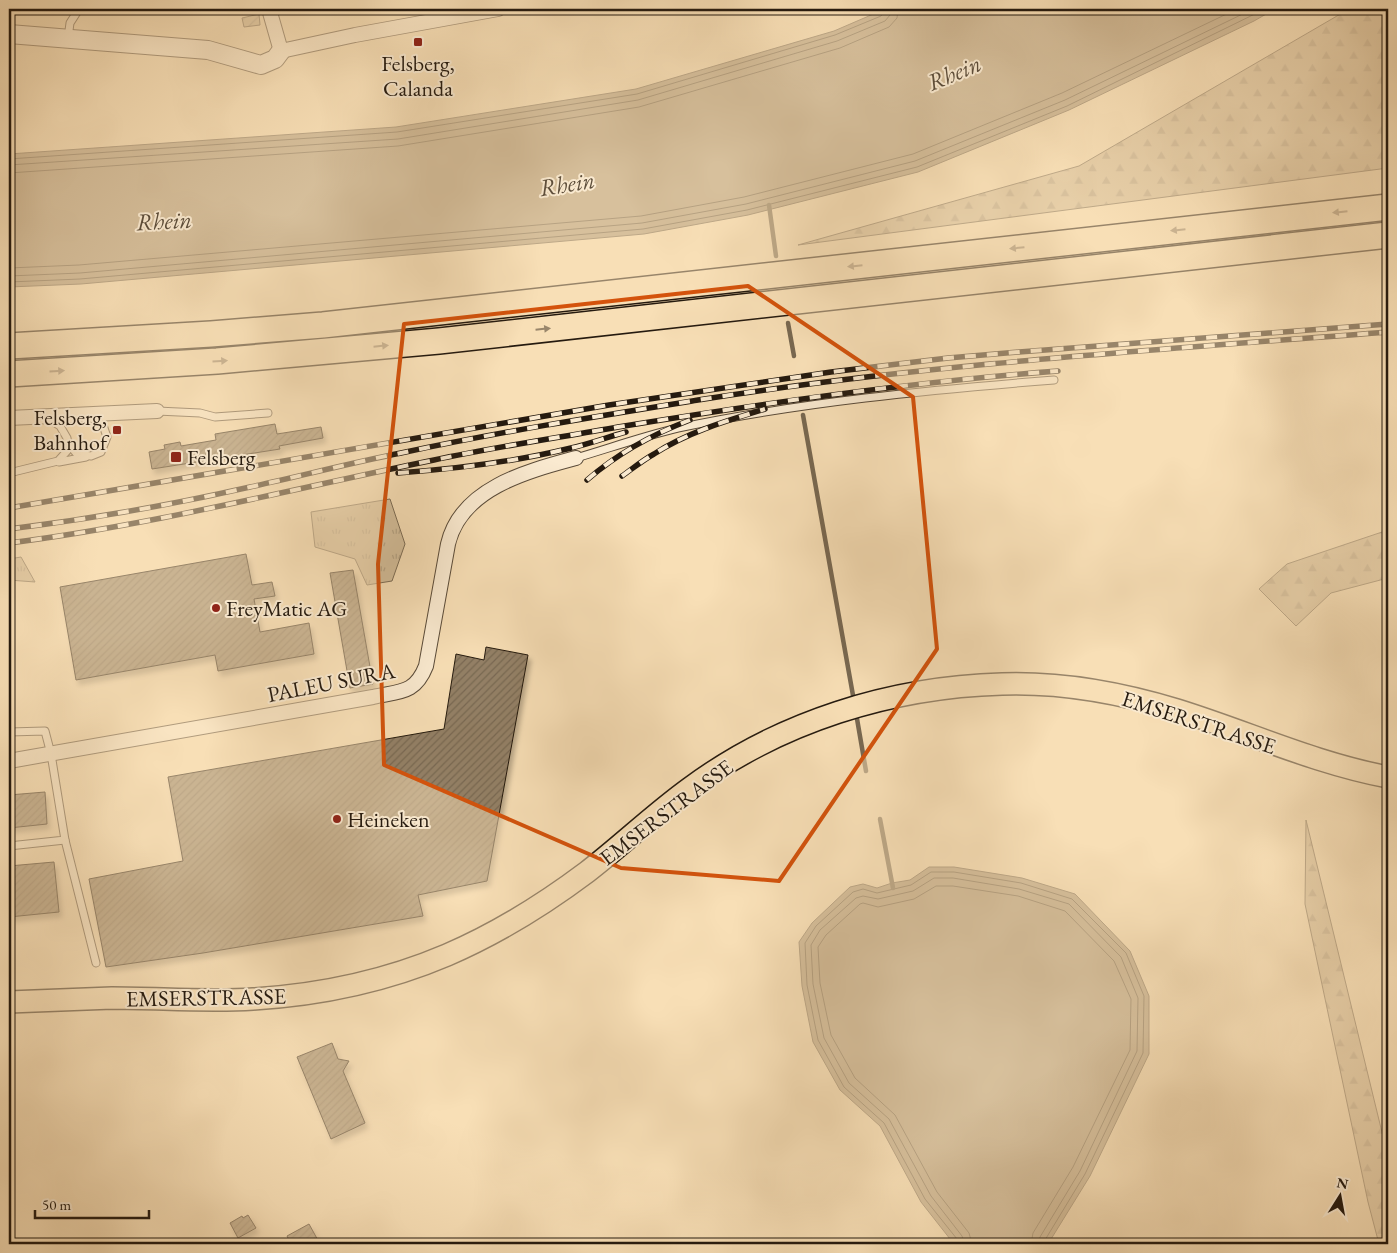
<svg xmlns="http://www.w3.org/2000/svg" width="1397" height="1253" font-family="'EB Garamond',serif">
<defs>
<pattern id="grass-tufts" width="24" height="20" patternUnits="userSpaceOnUse" patternTransform="scale(1.25)"><rect width="24" height="20" fill="#d4be9a"/><path d="M3 7l-1-3M5 7V3M7 7l1-3M15 17l-1-3M17 17v-4M19 17l1-3" fill="none" stroke="#b6a384"/></pattern>
<pattern id="forest-firs" width="22" height="20" patternUnits="userSpaceOnUse" patternTransform="scale(1.25)"><rect width="22" height="20" fill="#d4be9a"/><path d="M5 1l3.5 6h-7zM16 11l3.5 6h-7z" fill="#b6a384"/></pattern>
<pattern id="garden-furrows" width="10" height="10" patternUnits="userSpaceOnUse" patternTransform="scale(1.25)"><rect width="10" height="10" fill="#d4be9a"/><path d="M-1 1l2-2M0 10L10 0M9 11l2-2" fill="none" stroke="#b6a384"/></pattern>
<pattern id="building-hatch" width="6" height="6" patternUnits="userSpaceOnUse" patternTransform="scale(1.25)"><rect width="6" height="6" fill="#938066"/><path d="M-1 1l2-2M0 6l6-6M5 7l2-2" fill="none" stroke="#786852"/></pattern>
<filter id="shadow"><feDropShadow dx="3" dy="5" stdDeviation="2.5" flood-color="#0004"/></filter>
</defs>
<rect width="100%" height="100%" fill="#f8dfb6"/>
<filter id="stains"><feTurbulence type="fractalNoise" baseFrequency=".004" numOctaves="4"/><feColorMatrix values="0 0 0 0 .2 0 0 0 0 .09 0 0 0 0 .02 0 0 0 .5 -.17"/></filter>
<radialGradient id="worn" r=".72"><stop offset=".6" stop-color="#630" stop-opacity="0"/><stop offset="1" stop-color="#630" stop-opacity=".3"/></radialGradient>
<!-- grass -->
<g fill="url(#grass-tufts)" stroke="#7c6c54">
<path d="M390,499L405,544L392,581L367,585L355,559L315,547L311,512Z"/>
<path d="M21,557L35,582L9,580V559Z"/>
</g>
<!-- forest -->
<g fill="url(#forest-firs)" stroke="#7c6c54">
<path d="M1349,9H1388V168L798,245L1079,166Z"/>
<path d="M1388,530V578L1331,593L1296,626L1259,589L1287,564Z"/>
<path d="M1306,820L1388,1157V1244H1379L1368,1202L1305,904Z"/>
</g>
<!-- garden -->
<path fill="url(#garden-furrows)" stroke="#7c6c54" d="M259,14L260,25L244,27L242,18Z"/>
<!-- water -->
<g fill="#b09c7d" stroke="#786851">
<path d="M885,9H1275L1254,21L1069,110L918,172L748,215L644,234L81,284L9,287V154L396,127L636,89L834,31Z"/>
<path d="M929,867H954L1022,878L1075,894L1130,951L1149,996V1054L1090,1176L1048,1244H954L921,1202L880,1126L840,1090L813,1042L802,986L799,942L812,923L850,887L863,884L877,888L892,883L910,880Z"/>
</g>
<g fill="none" stroke-linecap="round" stroke-linejoin="round">
<!-- shore -->
<g stroke="#6a5b46" stroke-width="1">
<path d="M9,159L397,132L637,94L835,35L881,16L884,13L885,9"/>
<path d="M9,165L398,139L638,100L837,41L885,21L890,15L891,9"/>
<path d="M9,173L398,146L639,107L840,48L889,27L897,18L898,9"/>
<path d="M9,268L79,265L641,216L744,197L913,154L1062,93L1237,9"/>
<path d="M9,276L80,273L642,223L746,204L915,161L1065,100L1253,9"/>
<path d="M9,282L80,279L643,229L747,210L917,167L1067,106L1265,9"/>
<path d="M958,1244L957,1239L925,1199L884,1123L844,1087L818,1040L807,985L805,943L816,926L853,892L863,889L877,893L911,885L931,872H954L1021,883L1072,899L1126,953L1144,996L1143,1053L1085,1174L1045,1240L1044,1244"/>
<path d="M964,1244L962,1236L931,1196L889,1119L849,1083L824,1038L813,984L811,945L820,930L856,898L863,896L878,899L913,891L934,878H953L1019,889L1069,904L1121,957L1138,998L1137,1051L1080,1171L1040,1237L1038,1244"/>
<path d="M972,1244L969,1233L937,1192L895,1115L855,1078L831,1035L820,983L818,947L826,935L860,904L863,903L878,907L914,899L936,886H953L1018,896L1065,911L1114,961L1131,999L1130,1050L1073,1167L1033,1233L1031,1244"/>
</g>
<!-- stream -->
<g stroke="#786851" stroke-width="4.5">
<path d="M769,205L776,256"/>
<path d="M788,323L794,356"/>
<path d="M803,415L854,701"/>
<path d="M856,713L866,771"/>
<path d="M880,819L893,888"/>
</g>
</g>
<!-- building -->
<g fill="url(#building-hatch)" stroke="#251a0f" filter="url(#shadow)">
<path d="M275,424L277,434L321,427L323,438L279,446L280,449L152,469L149,452L165,449L164,445L180,442L181,446L216,440L215,434Z"/>
<path d="M246,554L252,585L272,582L275,596L254,599L260,632L309,623L314,654L218,671L215,655L76,680L60,587Z"/>
<path d="M353,570L373,684L350,688L330,573Z"/>
<path d="M486,647L528,655L487,881L418,895L423,916L203,953L106,967L89,879L183,861L168,777L444,729L456,654L484,660Z"/>
<path d="M45,792L47,824L9,828V795Z"/>
<path d="M54,862L59,912L9,917V866Z"/>
<path d="M332,1043L338,1059L349,1061L343,1071L365,1123L331,1139L297,1057Z"/>
<path d="M248,1215L256,1228L238,1238L230,1223L242,1216L243,1218Z"/>
<path d="M309,1224L320,1244H291L287,1236Z"/>
</g>
<g fill="none" stroke-linecap="round" stroke-linejoin="round">
<!-- service casing -->
<g stroke="#5a4b39" stroke-width="9">
<g id="service">
<path d="M68,38L70,23L79,9"/>
<path d="M157,411L200,413L215,417L268,413"/>
<path d="M49,419L60,426L67,438L68,444L77,454L91,456L101,452L107,437L103,425L90,417"/>
<path d="M576,458C610,448 644,436 678,428C802,402 928,390 1054,380"/>
<path d="M59,462L86,457"/>
<path d="M9,473L58,461L67,451L68,444"/>
<path d="M9,732L45,731L51,754L65,840L9,846"/>
<path d="M65,840L96,963"/>
</g>
</g>
<!-- minor casing -->
<g stroke="#5a4b39" stroke-width="16">
<g id="minor">
<path d="M269,9L281,51L355,35L498,9"/>
<path d="M9,418L157,411"/>
<path d="M9,761L373,697C400,691 415,694 426,666L448,544C461,488 528,471 576,458"/>
</g>
</g>
<!-- tertiary casing -->
<g stroke="#5a4b39" stroke-width="20">
<path id="tertiary" d="M9,34L208,50L261,65L275,59L281,51"/>
</g>
<!-- primary casing -->
<g stroke="#251a0f" stroke-width="24">
<path id="primary" d="M9,1002C43,1001 78,999 112,998C159,998 207,1002 253,999C319,995 386,981 447,955C498,933 543,905 587,872C622,845 654,814 690,788C779,722 891,687 1002,684C1060,682 1121,693 1177,710C1248,732 1314,763 1388,777"/>
</g>
<!-- motorway casing -->
<g stroke="#251a0f" stroke-width="28">
<g id="motorway">
<path d="M9,346L211,334L323,325L1388,207"/>
<path d="M9,374L217,361L439,341L1388,235"/>
</g>
</g>
<!-- service -->
<use href="#service" stroke="#faead0" stroke-width="7"/>
<!-- minor -->
<use href="#minor" stroke="#faead0" stroke-width="14"/>
<!-- tertiary -->
<use href="#tertiary" stroke="#faead0" stroke-width="18"/>
<!-- primary -->
<use href="#primary" stroke="#f8dfb6" stroke-width="21"/>
<!-- motorway -->
<use href="#motorway" stroke="#f8dfb6" stroke-width="25"/>
<!-- rail casing -->
<g stroke="#251a0f" stroke-width="5.5">
<g id="rail">
<path d="M398,473C455,469 514,462 571,448C589,444 608,437 626,432"/>
<path d="M622,476C632,469 643,460 654,454C688,432 726,421 765,409"/>
<path d="M587,480C618,453 653,434 690,420"/>
<path d="M9,508L609,405L831,372L948,358L1019,352L1388,324"/>
<path d="M9,529C90,519 171,505 250,487C301,476 350,463 401,453C499,432 599,416 698,400C926,364 1157,350 1388,332"/>
<path d="M9,543C153,525 292,489 434,460C495,447 556,438 618,427C764,403 910,382 1058,371"/>
</g>
</g>
<!-- rail -->
<use href="#rail" stroke="#faead0" stroke-width="4" stroke-dasharray="11" stroke-linecap="butt"/>
</g>
<!-- one-way arrows -->
<defs><path id="oneway-solid" d="M-6-.8H1V-3.2L6.5 0L1 3.2V.8H-6Z" transform="scale(1.25)"/></defs>
<g fill="#99866b">
<use href="#oneway-solid" transform="translate(1340 212) rotate(174)"/>
<use href="#oneway-solid" transform="translate(1178 230) rotate(174)"/>
<use href="#oneway-solid" transform="translate(1017 248) rotate(174)"/>
<use href="#oneway-solid" transform="translate(855 266) rotate(174)"/>
<use href="#oneway-solid" transform="translate(543 329) rotate(-6)"/>
<use href="#oneway-solid" transform="translate(381 346) rotate(-6)"/>
<use href="#oneway-solid" transform="translate(220 361) rotate(-4)"/>
<use href="#oneway-solid" transform="translate(57 371) rotate(-3)"/>
</g>
<!-- marked area -->
<path d="M0 0H1397V1253H0ZM748,286L913,397L937,649L779,881L621,868L384,765L378,564L404,324Z" fill="#f8dfb6" fill-opacity=".55" fill-rule="evenodd"/>
<path fill="none" stroke="#d4530c" stroke-width="4" stroke-linejoin="round" d="M748,286L913,397L937,649L779,881L621,868L384,765L378,564L404,324Z"/>
<!-- markers -->
<g fill="#8f2418" stroke="#faead0" stroke-width="2">
<rect x="413" y="37" width="10" height="10" rx="2.5"/>
<rect x="112" y="425" width="10" height="10" rx="2.5"/>
<rect x="170" y="451" width="12" height="12" rx="2.5"/>
<circle cx="216" cy="608" r="5"/>
<circle cx="337" cy="819" r="5"/>
</g>
<g text-anchor="middle" stroke-width="4" stroke-linejoin="round" paint-order="stroke">
<!-- poi labels -->
<g font-size="22" fill="#251a0f" stroke="#faead0" text-anchor="start">
<text x="418" y="71" text-anchor="middle">Felsberg,<tspan x="418" dy="25">Calanda</tspan></text>
<text x="107" y="425" text-anchor="end">Felsberg,<tspan x="107" dy="25">Bahnhof</tspan></text>
<text x="187" y="465">Felsberg</text>
<text x="226" y="616">FreyMatic AG</text>
<text x="347" y="827">Heineken</text>
</g>
<!-- street labels -->
<g font-size="22" fill="#251a0f" stroke="#faead0">
<text transform="translate(331 682) rotate(-11)" y="8">PALEU SURA</text>
<text transform="translate(1199 722) rotate(18)" y="8">EMSERSTRASSE</text>
<text transform="translate(666 812) rotate(-37)" y="8">EMSERSTRASSE</text>
<text transform="translate(206 997) rotate(-1)" y="8">EMSERSTRASSE</text>
</g>
<!-- water labels -->
<g font-size="24" font-style="italic" fill="#5d4e3b" stroke="#faead0">
<text transform="translate(954 73) rotate(-23)" y="8">Rhein</text>
<text transform="translate(567 184) rotate(-9)" y="8">Rhein</text>
<text transform="translate(164 221) rotate(-3)" y="8">Rhein</text>
</g>
</g>
<!-- margin -->
<rect width="1397" height="1253" fill="none" stroke="#f8dfb6" stroke-width="30"/>
<rect x="10" y="10" width="1377" height="1233" fill="none" stroke="#251a0f" stroke-width="2.5"/>
<rect x="15" y="15" width="1367" height="1223" fill="none" stroke="#251a0f"/>
<!-- north arrow -->
<g transform="translate(1340 1196) rotate(11)" stroke="#faead0" stroke-width="4" paint-order="stroke">
<path d="M0-4L9 19L0 12L-9 19Z" fill="#251a0f"/>
<text y="-8" font-size="14" font-weight="bold" text-anchor="middle" fill="#251a0f">N</text>
</g>
<!-- scale -->
<path d="M35 1210v8h114v-8" fill="none" stroke="#251a0f" stroke-width="2.5"/>
<text x="42" y="1210" font-size="15" fill="#251a0f" stroke="#faead0" stroke-width="4" paint-order="stroke">50 m</text>
<rect width="100%" height="100%" filter="url(#stains)"/>
<rect width="100%" height="100%" fill="url(#worn)"/>
</svg>
